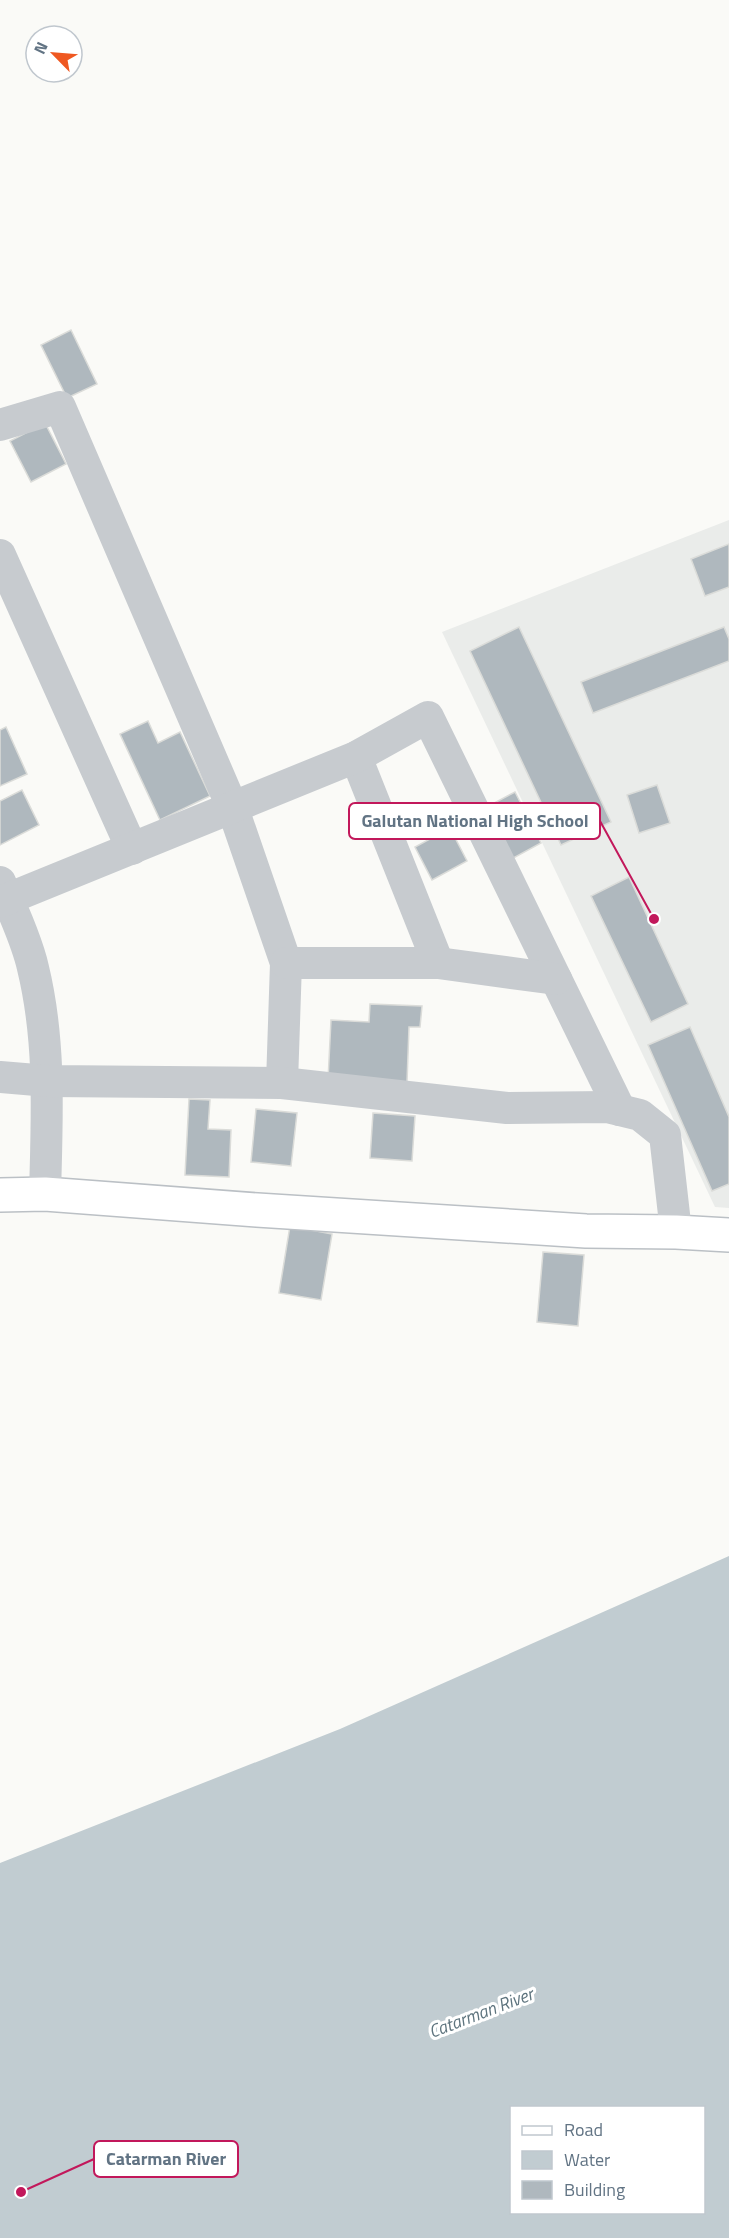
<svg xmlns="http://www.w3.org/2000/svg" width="729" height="2238" font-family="'Titillium Web',sans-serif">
<rect width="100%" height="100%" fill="#fafaf7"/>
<!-- built -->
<path fill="#eaecea" d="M729,520V1208L715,1207L442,632Z"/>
<!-- water -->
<path fill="#c1ccd1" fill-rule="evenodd" d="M729,1556V2238H0V1863L340,1729ZM512,2108H704V2212H512Z"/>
<!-- building -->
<g fill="#afb8be" stroke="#dbdcd9" stroke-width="1.5">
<path d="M71,330L97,384L67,398L41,345Z"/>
<path d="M45,423L66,464L31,482L10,441Z"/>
<path d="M729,544V587L705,596L691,559Z"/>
<path d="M519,627L611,822L561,845L470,651Z"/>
<path d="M724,627L729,639V661L593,713L581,682Z"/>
<path d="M148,721L158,743L180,732L210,796L160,820L120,734Z"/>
<path d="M6,727L27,774L0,786V730Z"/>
<path d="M657,785L670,823L639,833L627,795Z"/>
<path d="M22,790L39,825L0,845V801Z"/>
<path d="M515,792L541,843L506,862L479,811Z"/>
<path d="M450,828L467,861L432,880L415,847Z"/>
<path d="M629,877L688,1004L651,1022L591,896Z"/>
<path d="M370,1004L422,1006L420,1027H409L407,1082L328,1080L331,1020L369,1022Z"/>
<path d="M690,1027L729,1117V1184L712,1191L648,1045Z"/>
<path d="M189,1099L210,1100L208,1129L231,1130L229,1177L185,1175Z"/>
<path d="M256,1109L297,1113L291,1166L251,1162Z"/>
<path d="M373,1113L415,1116L412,1161L370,1158Z"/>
<path d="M290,1226L332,1234L321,1300L279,1293Z"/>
<path d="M543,1252L584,1255L578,1326L537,1322Z"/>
</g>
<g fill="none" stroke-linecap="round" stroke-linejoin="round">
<!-- secondary casing -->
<g stroke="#bbc0c5" stroke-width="36">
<path id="secondary" d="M0,1195L45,1194L257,1210L586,1231L676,1232L729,1235"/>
</g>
<!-- street -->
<g stroke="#c7cbcf" stroke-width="32">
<path d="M0,425L60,407L233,809L286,963L282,1083"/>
<path d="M0,555L132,849"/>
<path d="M356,757L438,963"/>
<path d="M0,882C12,908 27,941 33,968C51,1042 47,1118 45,1194"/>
<path d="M0,902L356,757L428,717L620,1110"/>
<path d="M286,963H438L556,979"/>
<path d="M0,1077L48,1081L282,1083L507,1108L607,1107L640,1115L665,1135L676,1232"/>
</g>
<!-- secondary -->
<use href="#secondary" stroke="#fff" stroke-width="33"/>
</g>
<g text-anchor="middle" stroke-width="6" stroke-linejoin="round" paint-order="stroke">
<!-- water labels -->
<g font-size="18" font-style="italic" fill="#5e747e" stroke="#fff">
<text transform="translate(481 2013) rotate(-21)" y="6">Catarman River</text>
</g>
</g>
<!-- callouts -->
<path fill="none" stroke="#c2185b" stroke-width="2" d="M654 919L600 821M21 2192L94 2159"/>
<g fill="#c2185b" stroke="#fff" stroke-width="2">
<circle cx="654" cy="919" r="6"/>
<circle cx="21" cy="2192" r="6"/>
</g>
<g fill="#fff" stroke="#c2185b" stroke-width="2">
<rect x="349" y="803" width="251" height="36" rx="6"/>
<rect x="94" y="2141" width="144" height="36" rx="6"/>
</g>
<g font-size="18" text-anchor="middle" font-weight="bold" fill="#627484">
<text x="475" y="827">Galutan National High School</text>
<text x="166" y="2165">Catarman River</text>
</g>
<!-- legend -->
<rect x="510" y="2106" width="195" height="108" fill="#ffffff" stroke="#c0c7ce" stroke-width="1.5"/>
<rect x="522" y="2126" width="30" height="9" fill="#ffffff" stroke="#c0c7ce" stroke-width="1.5"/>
<text x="564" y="2136" font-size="18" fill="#627484">Road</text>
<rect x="522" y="2151" width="30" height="18" fill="#c1ccd1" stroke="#c0c7ce" stroke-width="1.5"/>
<text x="564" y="2166" font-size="18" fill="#627484">Water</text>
<rect x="522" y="2181" width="30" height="18" fill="#afb8be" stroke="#c0c7ce" stroke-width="1.5"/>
<text x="564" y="2196" font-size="18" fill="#627484">Building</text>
<!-- north arrow -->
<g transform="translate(54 54) rotate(295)"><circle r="28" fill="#ffffff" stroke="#c0c7ce" stroke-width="1.5"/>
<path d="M0-4.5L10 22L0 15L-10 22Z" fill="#ef5821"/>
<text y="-9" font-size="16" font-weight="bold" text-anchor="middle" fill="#627484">N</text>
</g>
</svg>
